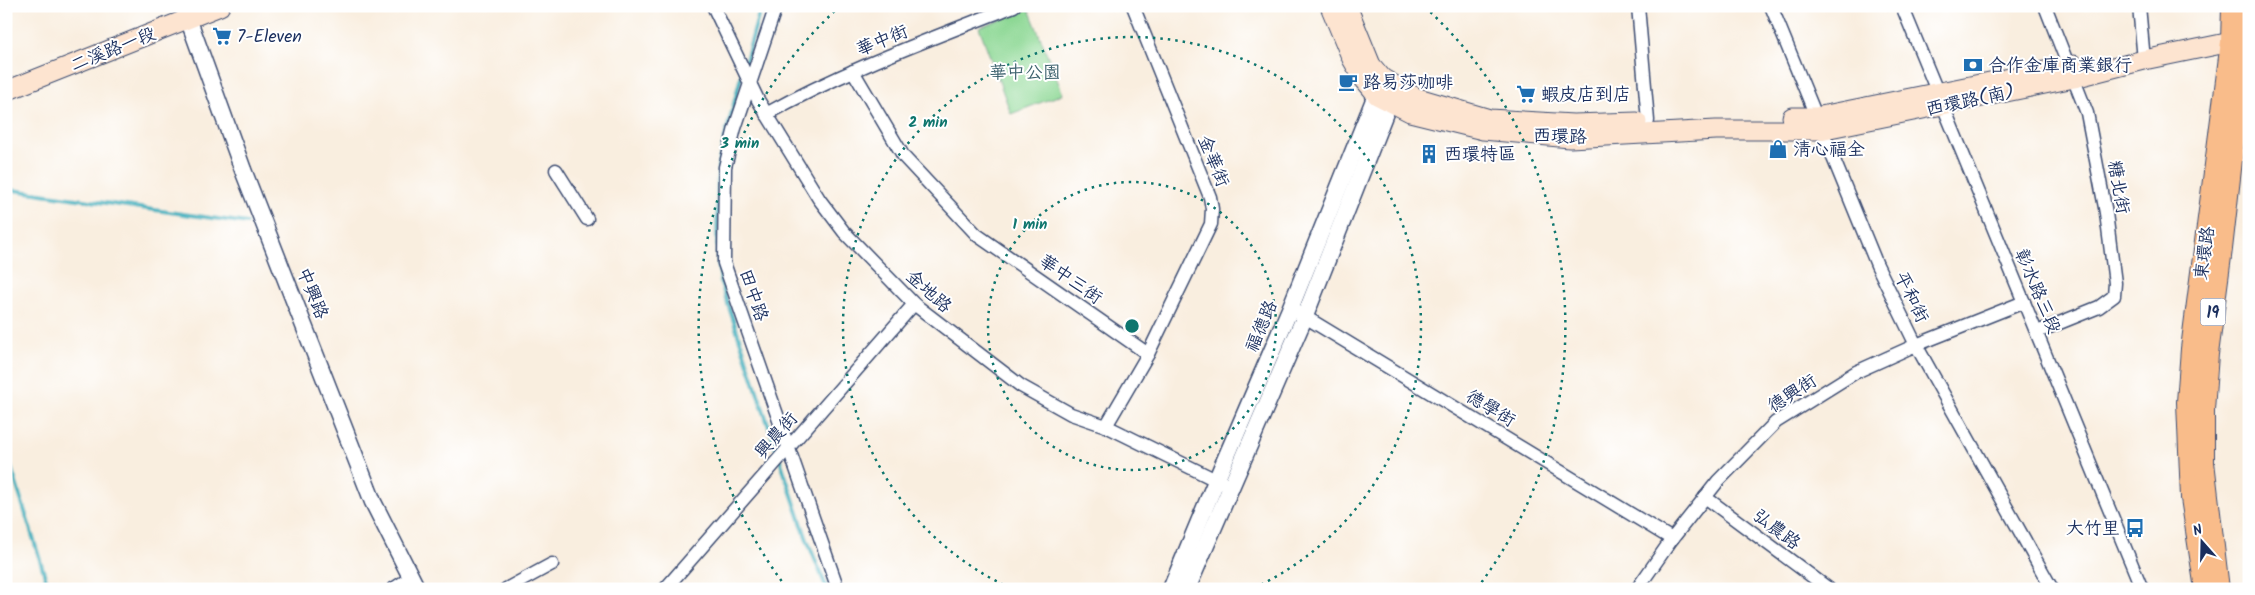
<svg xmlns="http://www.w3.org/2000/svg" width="2255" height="595" font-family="Kalam,'LXGW WenKai TC',sans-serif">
<rect width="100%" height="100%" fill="#fff"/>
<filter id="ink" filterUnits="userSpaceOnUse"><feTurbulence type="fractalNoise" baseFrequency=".02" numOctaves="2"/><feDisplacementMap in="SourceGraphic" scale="10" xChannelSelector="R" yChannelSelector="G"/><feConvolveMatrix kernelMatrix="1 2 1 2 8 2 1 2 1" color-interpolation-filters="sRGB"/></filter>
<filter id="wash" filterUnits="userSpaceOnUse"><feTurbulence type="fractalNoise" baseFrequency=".0096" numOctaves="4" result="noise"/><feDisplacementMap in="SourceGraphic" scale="20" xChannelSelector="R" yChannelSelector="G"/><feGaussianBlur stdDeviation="1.12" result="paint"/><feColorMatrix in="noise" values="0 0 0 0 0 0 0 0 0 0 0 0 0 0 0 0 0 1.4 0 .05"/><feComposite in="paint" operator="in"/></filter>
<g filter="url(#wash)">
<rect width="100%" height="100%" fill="#f9eedf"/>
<!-- green -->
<path fill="#8dd894" stroke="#548479" d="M1029,9L1063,94L1011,114L979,27Z"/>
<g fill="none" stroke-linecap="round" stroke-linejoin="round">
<!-- stream -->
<g stroke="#3faebc" stroke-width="4">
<path d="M745,64L761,6"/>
<path d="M742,73L718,164L717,253L721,283L778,454"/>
<path d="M6,189L247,223"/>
<path d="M6,451L49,589"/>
<path d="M780,460L807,540L827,589"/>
</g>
</g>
</g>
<g filter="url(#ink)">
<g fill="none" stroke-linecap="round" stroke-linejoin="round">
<!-- minor casing -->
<g stroke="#3c4c71" stroke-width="15">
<g id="minor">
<path d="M713,6L758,100L819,199L844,232L914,304L1021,386L1071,414L1106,426L1224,484"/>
<path d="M776,6L735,128L725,167L724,263L838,589"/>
<path d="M1133,6L1210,197L1212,209L1211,224L1148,354"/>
<path d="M1638,6L1648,121"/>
<path d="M1771,6L1877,265L1916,345L2052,589"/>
<path d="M1902,6L2142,589"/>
<path d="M2139,6L2144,60"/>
<path d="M853,71L904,157L977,235L1148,354L1106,426"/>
<path d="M766,114C845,70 931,39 1014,6"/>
<path d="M556,170L587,219"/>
<path d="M1297,312L1672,539"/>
<path d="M2037,332L2099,307L2114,296L2115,283L2106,213L2087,113L2045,6"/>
<path d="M1705,497L1829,589"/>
<path d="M393,589L410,578"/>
<path d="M506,589L552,564"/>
<path d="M665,589L914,304"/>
<path d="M1637,589L1672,539L1718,481L1776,422L1856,372L1916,345L2024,302"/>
</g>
</g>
<!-- tertiary casing -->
<g stroke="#3c4c71" stroke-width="19">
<g id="tertiary">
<path d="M184,7L243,170L373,502L417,589"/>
<path d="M1171,589L1216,481L1290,309L1380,85"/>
<path d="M1187,589L1305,316L1394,90"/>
</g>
</g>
<!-- secondary casing -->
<g stroke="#3c4c71" stroke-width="21">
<g id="secondary">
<path d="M1330,6L1352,59L1363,78L1377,95L1410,112L1483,130L1570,138L1716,130H1820L2074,78L2144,60L2231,42L2245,36"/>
<path d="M1347,6L1371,65L1382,78L1415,97L1490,119L1573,124L1637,122"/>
<path d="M6,91L220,6"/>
<path d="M1792,117H1816L2074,65"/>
</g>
</g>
<!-- primary casing -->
<g stroke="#3c4c71" stroke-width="22">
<g id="primary">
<path d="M2205,589L2191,498L2187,402L2191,349L2231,42L2232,6"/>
<path d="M2219,589L2204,462V410L2208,354L2222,249L2246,36V6"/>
</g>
</g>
<!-- minor -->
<use href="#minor" stroke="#fff" stroke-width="12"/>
<!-- tertiary -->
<use href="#tertiary" stroke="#fff" stroke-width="16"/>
<!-- secondary -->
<use href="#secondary" stroke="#fde4d0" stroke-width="19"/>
<!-- primary -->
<use href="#primary" stroke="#f9bc8a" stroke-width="20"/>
</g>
</g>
<!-- distance rings -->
<g fill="none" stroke="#0f766e" stroke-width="2.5" stroke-dasharray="2.5 5">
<circle cx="1132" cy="326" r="144"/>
<path d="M1010 588A289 289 0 1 1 1254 588"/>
<path d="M786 587A433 433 0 0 1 839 7M1425 7A433 433 0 0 1 1478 587"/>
</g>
<!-- icons -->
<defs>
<g id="supermarket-bare" transform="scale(1.5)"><path d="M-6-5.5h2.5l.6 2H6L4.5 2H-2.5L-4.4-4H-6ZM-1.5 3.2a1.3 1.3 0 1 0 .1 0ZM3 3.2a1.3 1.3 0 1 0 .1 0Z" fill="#1f6fb2" stroke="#fff" stroke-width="2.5" paint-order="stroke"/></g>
<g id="bank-bare" transform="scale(1.5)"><path d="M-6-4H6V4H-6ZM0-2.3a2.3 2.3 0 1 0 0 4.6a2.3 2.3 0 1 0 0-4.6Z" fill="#1f6fb2" stroke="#fff" stroke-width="2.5" paint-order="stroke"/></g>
<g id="cafe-bare" transform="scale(1.5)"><path d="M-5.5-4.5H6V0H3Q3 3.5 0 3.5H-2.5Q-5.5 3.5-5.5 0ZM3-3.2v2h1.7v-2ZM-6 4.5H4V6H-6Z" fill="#1f6fb2" stroke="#fff" stroke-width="2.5" paint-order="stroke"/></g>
<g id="shop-bare" transform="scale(1.5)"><path d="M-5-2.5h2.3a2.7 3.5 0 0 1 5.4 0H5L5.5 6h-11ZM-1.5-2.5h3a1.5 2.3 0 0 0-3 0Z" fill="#1f6fb2" stroke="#fff" stroke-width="2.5" paint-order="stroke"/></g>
<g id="building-bare" transform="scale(1.5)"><path d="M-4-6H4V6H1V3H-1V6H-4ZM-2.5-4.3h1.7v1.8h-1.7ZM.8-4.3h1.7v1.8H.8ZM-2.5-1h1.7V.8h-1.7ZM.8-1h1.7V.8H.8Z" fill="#1f6fb2" stroke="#fff" stroke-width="2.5" paint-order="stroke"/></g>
<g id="bus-bare" transform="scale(1.5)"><path d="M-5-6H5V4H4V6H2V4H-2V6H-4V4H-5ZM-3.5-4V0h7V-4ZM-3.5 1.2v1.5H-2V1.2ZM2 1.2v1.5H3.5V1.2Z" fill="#1f6fb2" stroke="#fff" stroke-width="2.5" paint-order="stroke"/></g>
</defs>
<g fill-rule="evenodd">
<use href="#supermarket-bare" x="222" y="36"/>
<use href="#bank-bare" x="1973" y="65"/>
<use href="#cafe-bare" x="1348" y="82"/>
<use href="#supermarket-bare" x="1526" y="94"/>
<use href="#shop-bare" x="1778" y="149"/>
<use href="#building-bare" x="1429" y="154"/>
<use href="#bus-bare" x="2135" y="528"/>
</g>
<g text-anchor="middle" stroke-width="4" stroke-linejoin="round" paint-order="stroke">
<!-- shield labels -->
<rect fill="#fff" stroke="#5f6d8e" stroke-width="1" x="2200.5" y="298.5" width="25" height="27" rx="4"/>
<g font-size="16" font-weight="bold" fill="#1b2f5e">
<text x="2213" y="318">19</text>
</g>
<!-- poi labels -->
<g font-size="18" fill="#1b2f5e" stroke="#fff" text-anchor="start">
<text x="237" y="42">7-Eleven</text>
<text x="1988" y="71">合作金庫商業銀行</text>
<text x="1363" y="88">路易莎咖啡</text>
<text x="1541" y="100">蝦皮店到店</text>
<text x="1793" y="155">清心福全</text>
<text x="1444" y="160">西環特區</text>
<text x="2120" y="534" text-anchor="end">大竹里</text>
</g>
<!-- street labels -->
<g font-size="18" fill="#1b2f5e" stroke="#fff">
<text transform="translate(882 40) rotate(-22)" y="6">華中街</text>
<text transform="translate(113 49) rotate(-22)" y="6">二溪路一段</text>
<text transform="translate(1970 100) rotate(-12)" y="6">西環路(南)</text>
<text transform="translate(1560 136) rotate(2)" y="6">西環路</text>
<text transform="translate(1214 161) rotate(68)" y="6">金華街</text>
<text transform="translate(2119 187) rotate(80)" y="6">糖北街</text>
<text transform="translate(2204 253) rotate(-82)" y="6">東環路</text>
<text transform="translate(1071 279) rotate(35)" y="6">華中三街</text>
<text transform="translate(929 291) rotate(42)" y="6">金地路</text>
<text transform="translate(2038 291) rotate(67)" y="6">彰水路三段</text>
<text transform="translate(313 293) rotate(68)" y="6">中興路</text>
<text transform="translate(754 295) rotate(71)" y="6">田中路</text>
<text transform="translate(1912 297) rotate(64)" y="6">平和街</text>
<text transform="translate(1261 326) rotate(-67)" y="6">福德路</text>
<text transform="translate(1792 393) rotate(-33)" y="6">德興街</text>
<text transform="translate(1491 408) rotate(31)" y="6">德學街</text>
<text transform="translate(776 435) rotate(-49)" y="6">興農街</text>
<text transform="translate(1777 529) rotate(37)" y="6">弘農路</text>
</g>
<!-- park labels -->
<g font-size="18" fill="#3d626e" stroke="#fff">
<text x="1025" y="78">華中公園</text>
</g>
</g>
<circle cx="1132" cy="326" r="8" fill="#0f766e" stroke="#fff" stroke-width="2.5"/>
<g font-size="15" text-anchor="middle" font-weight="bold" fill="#0f766e" stroke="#fff" stroke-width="4" stroke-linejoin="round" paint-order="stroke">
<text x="928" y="127">2 min</text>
<text x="740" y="148">3 min</text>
<text x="1030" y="229">1 min</text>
</g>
<!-- margin -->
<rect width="2255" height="595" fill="none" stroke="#fff" stroke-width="25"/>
<!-- north arrow -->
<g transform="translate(2202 542) rotate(340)" stroke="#ffffff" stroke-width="4" paint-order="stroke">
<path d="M0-4L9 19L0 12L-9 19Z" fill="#1b2f5e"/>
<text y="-8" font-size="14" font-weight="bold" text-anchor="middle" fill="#1b2f5e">N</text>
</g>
</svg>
